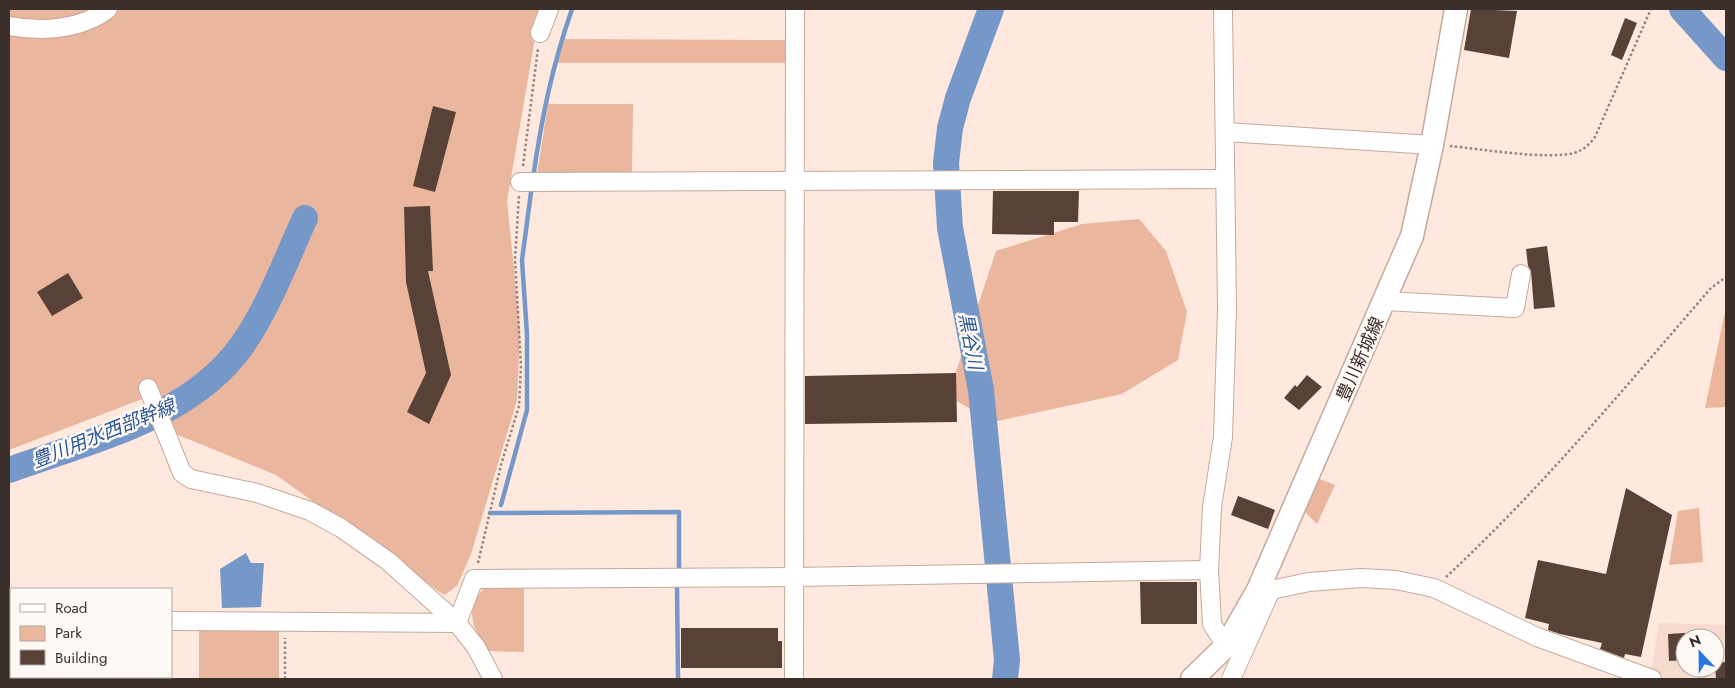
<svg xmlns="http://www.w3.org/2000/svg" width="1735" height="688" font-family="Jost,'Noto Sans JP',sans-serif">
<rect width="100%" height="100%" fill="#ffe8dd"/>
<!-- built -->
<path fill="#f6dacd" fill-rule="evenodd" d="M1659,623L1726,625V679H1666L1651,673ZM1685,638H1715V668H1685Z"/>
<!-- green -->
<g fill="#eab69d">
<path d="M9,9H540L507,201L520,329L517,400L471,554L457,586L444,595L276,475L178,435L145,398L9,450Z"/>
<path d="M565,39L787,40V63H557Z"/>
<path d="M548,104H633L632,175H537Z"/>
<path d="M1139,219L1166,251L1187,312L1178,360L1122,394L993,422L948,396L996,251L1082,224Z"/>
<path d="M1726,307V407L1705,408Z"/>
<path d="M1317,478L1335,485L1317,524L1302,509Z"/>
<path d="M1699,508L1703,562L1669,565L1678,511Z"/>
<path d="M487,586L524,587V652L486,651C473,628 462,606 487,586Z"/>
<path d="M199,627L279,628V679H199Z"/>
</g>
<!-- water -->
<path fill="#7598c9" d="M246,553L251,563H264L261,607L222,608L220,569Z"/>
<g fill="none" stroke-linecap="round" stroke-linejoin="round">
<!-- stream -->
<g stroke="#7598c9" stroke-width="4.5">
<path d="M533,178C542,116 552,67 572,9"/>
<path d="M501,505L527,410V335L522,260L532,185"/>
<path d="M490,513L679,512V568"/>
<path d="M677,587L678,679"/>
</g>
<!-- river -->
<g stroke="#7598c9" stroke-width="26">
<path d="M991,9L958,98L950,128L946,163L950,228L981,390L1007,660L1005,679"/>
<path d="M1682,9L1726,58"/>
<path d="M9,470C89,441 192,418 243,344C269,306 286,260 305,218"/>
</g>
</g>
<!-- building -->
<g fill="#584137">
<path d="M1471,9L1517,11L1509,58L1464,50Z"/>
<path d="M1625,18L1637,23L1622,60L1611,55Z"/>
<path d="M433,106L456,112L435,192L413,186Z"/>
<path d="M993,191H1079L1078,222H1054V235L992,234Z"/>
<path d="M430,206L433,271H428L451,375L429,424L407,412L426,373L406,282L404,207Z"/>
<path d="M1547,246L1555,307L1534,309L1531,271L1528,266L1526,249Z"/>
<path d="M68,273L83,298L52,316L37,292Z"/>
<path d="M956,373L957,422L805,424V376Z"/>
<path d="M1307,375L1322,387L1299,410L1284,398L1295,385L1297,387Z"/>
<path d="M1626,488L1672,515L1641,657L1625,654L1624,658L1600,649L1602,643L1560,634L1548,630L1549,624L1525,618L1538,560L1606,574Z"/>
<path d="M1238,496L1275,510L1268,529L1231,515Z"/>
<path d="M1140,582H1197V624H1141Z"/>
<path d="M681,628H778V641H782V668H681Z"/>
<path d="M1685,633V660L1669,661L1668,634Z"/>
<path d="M1726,662V679H1716L1715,663Z"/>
</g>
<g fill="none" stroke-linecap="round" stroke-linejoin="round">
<!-- minor casing -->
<g stroke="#c4a99d" stroke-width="20">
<g id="minor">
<path d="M1223,9L1227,309L1223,437L1212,507L1209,570L1212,624L1226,646"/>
<path d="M9,26C41,32 81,30 108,9"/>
<path d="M540,33L549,9"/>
<path d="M1226,132L1432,145"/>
<path d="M520,182L1225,179"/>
<path d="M1385,301L1515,308L1521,274"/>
<path d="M148,388L182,473L191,479L257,493L310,511L341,528L388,561L457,623L476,647L493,679"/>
<path d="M1258,590H1271L1309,582L1361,578L1396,580L1434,588L1537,637L1652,679"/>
<path d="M9,620H11"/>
<path d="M171,621L457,623"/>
<path d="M457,623L474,579L793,577L1209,570"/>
<path d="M794,679L795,9"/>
<path d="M1231,679L1271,590"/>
</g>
</g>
<!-- major casing -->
<g stroke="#c4a99d" stroke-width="25">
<path id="major" d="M1192,679L1226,646L1258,590L1412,236L1432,145L1456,9"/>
</g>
<!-- path -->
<g stroke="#95847d" stroke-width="2.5" stroke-dasharray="2.5 2.5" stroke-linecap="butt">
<path d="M1450,146C1482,149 1546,160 1574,153C1584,150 1589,145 1595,137L1651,9"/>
<path d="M523,166L538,48"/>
<path d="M478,563L501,465L519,406L521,366L515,259L519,196"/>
<path d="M1446,577C1542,488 1626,386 1711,288L1726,277"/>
<path d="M285,679V638"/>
</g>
<!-- minor -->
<use href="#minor" stroke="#fff" stroke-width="18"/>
<!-- major -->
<use href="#major" stroke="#fff" stroke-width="22"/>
</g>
<g text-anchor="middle" stroke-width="5" stroke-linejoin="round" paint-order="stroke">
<!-- street labels -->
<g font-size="18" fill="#3a2f2a" stroke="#fff9f6">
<text transform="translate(1360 359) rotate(-66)" y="6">豊川新城線</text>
</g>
<!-- water labels -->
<g font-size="19" font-style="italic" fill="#2b5795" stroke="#fff9f6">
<text transform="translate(971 341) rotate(79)" y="7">黒谷川</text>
<text transform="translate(103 433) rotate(-22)" y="7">豊川用水西部幹線</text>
</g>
</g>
<!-- border -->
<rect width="1735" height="688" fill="none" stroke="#3a2f2a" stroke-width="20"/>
<!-- legend -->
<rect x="10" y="588" width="162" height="90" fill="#fff9f6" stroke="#b0a8a4"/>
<rect x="20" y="604" width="25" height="8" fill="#ffffff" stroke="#b0a8a4"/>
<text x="55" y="613" font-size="15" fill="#3a2f2a">Road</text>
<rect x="20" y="626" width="25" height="15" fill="#eab69d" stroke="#b0a8a4"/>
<text x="55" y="638" font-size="15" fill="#3a2f2a">Park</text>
<rect x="20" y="650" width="25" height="15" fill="#584137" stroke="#b0a8a4"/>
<text x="55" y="663" font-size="15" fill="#3a2f2a">Building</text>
<!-- north arrow -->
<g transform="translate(1700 653) rotate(338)"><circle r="24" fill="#fff9f6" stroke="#b0a8a4"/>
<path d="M0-4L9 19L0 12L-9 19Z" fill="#2677e2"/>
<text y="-8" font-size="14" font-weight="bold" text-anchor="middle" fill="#3a2f2a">N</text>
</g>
</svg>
